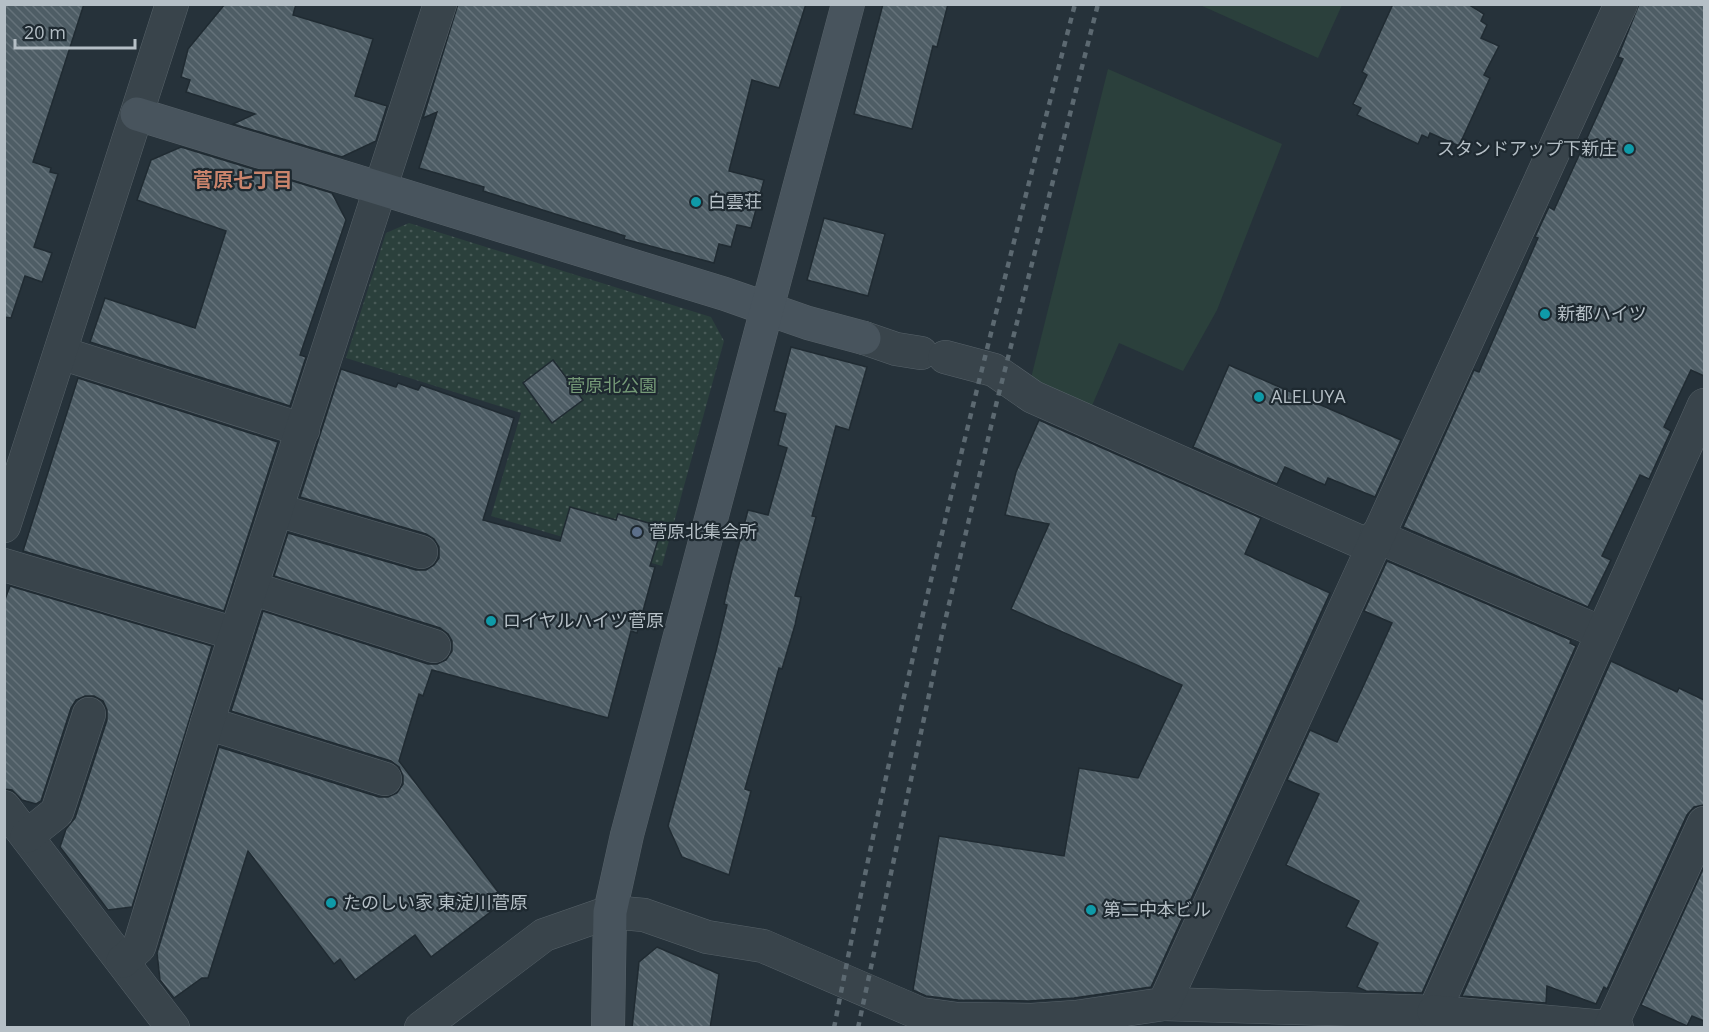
<svg xmlns="http://www.w3.org/2000/svg" width="1709" height="1032" font-family="'Open Sans','Noto Sans JP',sans-serif">
<defs>
<pattern id="park-dots" width="8" height="8" patternUnits="userSpaceOnUse" patternTransform="scale(1.5)"><rect width="8" height="8" fill="#2b403c"/><path d="M2 2h.1M6 6h.1" fill="none" stroke="#485a57" stroke-width="1.8" stroke-linecap="round"/></pattern>
<pattern id="building-back-hatch" width="6" height="6" patternUnits="userSpaceOnUse" patternTransform="scale(1.5)"><rect width="6" height="6" fill="#4e5d65"/><path d="M-1 5l2 2M0 0l6 6M5-1l2 2" fill="none" stroke="#65727a"/></pattern>
</defs>
<rect width="100%" height="100%" fill="#26323a"/>
<!-- green -->
<g fill="#2b403c">
<path d="M1200,5L1342,4V5L1318,58Z"/>
<path d="M1108,69L1282,144L1217,310L1183,371L1119,343L1091,408L1030,382Z"/>
</g>
<!-- park -->
<path fill="url(#park-dots)" d="M409,223L711,317L724,341L662,566L491,516L521,413L346,358L386,233Z"/>
<!-- building -->
<g fill="url(#building-back-hatch)" stroke="#202b32" stroke-width="1.5">
<path d="M4,4H84L33,162L51,168L50,172L58,174L34,247L52,253L42,282L25,276L11,318L4,317Z"/>
<path d="M225,4H296L293,15L373,39L355,96L387,106L376,141L342,157L233,124L255,114L186,92L190,80L181,77L188,49Z"/>
<path d="M458,4H806L779,88L752,80L729,171L764,180L751,228L737,225L731,247L719,244L714,263L624,239L625,236L483,191L484,187L419,168L437,112L423,118Z"/>
<path d="M883,4H948L937,47L933,46L912,129L854,114Z"/>
<path d="M1393,4H1468L1484,14L1481,21L1487,25L1481,38L1499,46L1484,75L1490,78L1459,146L1430,133L1428,138L1422,135L1418,144L1357,115L1361,108L1353,104L1367,75L1362,72Z"/>
<path d="M1639,4H1704V376L1691,370L1664,427L1671,431L1649,479L1640,475L1602,556L1611,560L1588,607L1403,527L1474,370L1479,372L1538,238L1535,237L1549,207L1554,210L1623,59L1618,57Z"/>
<path d="M181,147L332,193L346,220L300,355L306,357L290,406L90,342L105,298L195,328L226,231L137,200L151,160Z"/>
<path d="M824,218L885,234L868,296L807,280Z"/>
<path d="M791,347L867,367L849,430L836,426L812,516L816,517L795,596L801,597L795,625L782,669L779,668L745,789L751,791L729,875L682,857L668,826L716,651L727,605L724,604L731,574L748,510L768,515L787,448L778,445L786,414L774,411Z"/>
<path d="M553,360L583,400L552,423L523,383Z"/>
<path d="M1229,365L1401,440L1375,497L1328,478L1325,485L1285,467L1277,484L1193,447Z"/>
<path d="M341,369L396,387L398,383L418,390L421,385L514,418L483,520L560,541L570,507L616,520L618,514L662,527L650,566L655,567L637,633L631,631L608,718L432,670L423,696L419,694L399,761L505,901L431,957L415,935L355,980L340,959L334,964L248,851L208,978H202L174,998L160,980L157,953L219,747L379,797H388L397,793L403,784V776L399,767L391,761L231,711L263,611L428,664H437L446,660L452,651V641L448,634L440,628L274,576L288,533L416,570H426L434,565L439,558V547L434,539L426,534L300,497Z"/>
<path d="M78,378L278,442L224,611L23,551Z"/>
<path d="M1039,420L1261,518L1245,554L1330,593L1151,987L1074,998L1029,1001L958,1000L926,996L913,990L939,836L1064,856L1079,768L1138,778L1182,685L1011,609L1049,524L1005,515L1016,472Z"/>
<path d="M1387,561L1571,640L1570,643L1576,646L1422,993L1366,991L1357,987L1378,943L1346,927L1359,901L1286,865L1319,794L1287,780L1310,730L1337,742L1362,689L1392,623L1364,611Z"/>
<path d="M10,586L212,646L132,907L108,910L60,847L66,829L75,818L107,720V710L103,701L94,696H85L76,700L71,708L41,801L36,804L22,800L12,790L4,789V602Z"/>
<path d="M1611,661L1677,692L1679,688L1704,700V805L1694,807L1687,815L1607,989L1604,987L1596,1004L1547,986L1546,1003L1462,996Z"/>
<path d="M1704,867V1021L1692,1016L1687,1026L1641,1005Z"/>
<path d="M657,947L719,974L710,1028H632L639,962Z"/>
</g>
<g fill="none" stroke-linecap="round" stroke-linejoin="round">
<!-- street casing -->
<g stroke="#576269" stroke-width="34">
<g id="street">
<path d="M864,338L896,349L921,353"/>
<path d="M61,353L303,430"/>
<path d="M945,357L994,370L1033,397L1372,547"/>
<path d="M277,510L421,552"/>
<path d="M4,526L172,4"/>
<path d="M1376,536L1602,633"/>
<path d="M4,565L236,634"/>
<path d="M251,588L434,646"/>
<path d="M207,723L385,779"/>
<path d="M4,807L173,1028"/>
<path d="M27,836L57,812L89,714"/>
<path d="M123,961L139,947L207,723L440,4"/>
<path d="M1164,1004L1434,1012L1704,405"/>
<path d="M1434,1012L1617,1028"/>
<path d="M1611,1026L1704,823"/>
<path d="M421,1028L544,935L610,912L644,915L707,937L763,946L921,1014L957,1019L1032,1020L1076,1017L1164,1004L1621,4"/>
</g>
</g>
<!-- secondary casing -->
<g stroke="#576269" stroke-width="34">
<g id="secondary">
<path d="M137,114L725,294L808,323L864,338"/>
<path d="M608,1028L610,912L627,835L848,4"/>
</g>
</g>
<!-- street -->
<use href="#street" stroke="#39444b" stroke-width="33"/>
<!-- secondary -->
<use href="#secondary" stroke="#48545d" stroke-width="33"/>
<!-- rail -->
<g stroke="#5c6971" stroke-width="4.5" stroke-dasharray="6 6" stroke-linecap="butt">
<path d="M834,1028C901,683 987,344 1075,4"/>
<path d="M858,1028L942,634L997,401L1098,4"/>
</g>
</g>
<!-- markers -->
<g fill="#0f9aa8" stroke="#1e2930" stroke-width="2">
<circle cx="1629" cy="149" r="6"/>
<circle cx="696" cy="202" r="6"/>
<circle cx="1545" cy="314" r="6"/>
<circle cx="1259" cy="397" r="6"/>
<circle cx="491" cy="621" r="6"/>
<circle cx="331" cy="903" r="6"/>
<circle cx="1091" cy="910" r="6"/>
</g>
<circle fill="#5c6f8a" stroke="#1e2930" stroke-width="2" cx="637" cy="532" r="6"/>
<g text-anchor="middle" stroke-width="4.5" stroke-linejoin="round" paint-order="stroke">
<!-- poi labels -->
<g font-size="18" fill="#b5bfc6" stroke="#1e2930" text-anchor="start">
<text x="1617" y="155" text-anchor="end">スタンドアップ下新庄</text>
<text x="708" y="208">白雲荘</text>
<text x="1557" y="320">新都ハイツ</text>
<text x="1271" y="403">ALELUYA</text>
<text x="649" y="538">菅原北集会所</text>
<text x="503" y="627">ロイヤルハイツ菅原</text>
<text x="343" y="909">たのしい家 東淀川菅原</text>
<text x="1103" y="916">第二中本ビル</text>
</g>
<!-- park labels -->
<g font-size="18" fill="#759a77" stroke="#1e2930">
<text x="612" y="392">菅原北公園</text>
</g>
<!-- neighbourhood labels -->
<g font-size="20" font-weight="bold" fill="#ca846c" stroke="#1e2930">
<text x="243" y="187">菅原七丁目</text>
</g>
</g>
<!-- border -->
<rect width="1709" height="1032" fill="none" stroke="#b5bfc6" stroke-width="12"/>
<!-- scale -->
<path d="M15 39v9h120v-9" fill="none" stroke="#b5bfc6" stroke-width="3"/>
<text x="24" y="39" font-size="18" fill="#b5bfc6" stroke="#1e2930" stroke-width="4.5" paint-order="stroke">20 m</text>
</svg>
